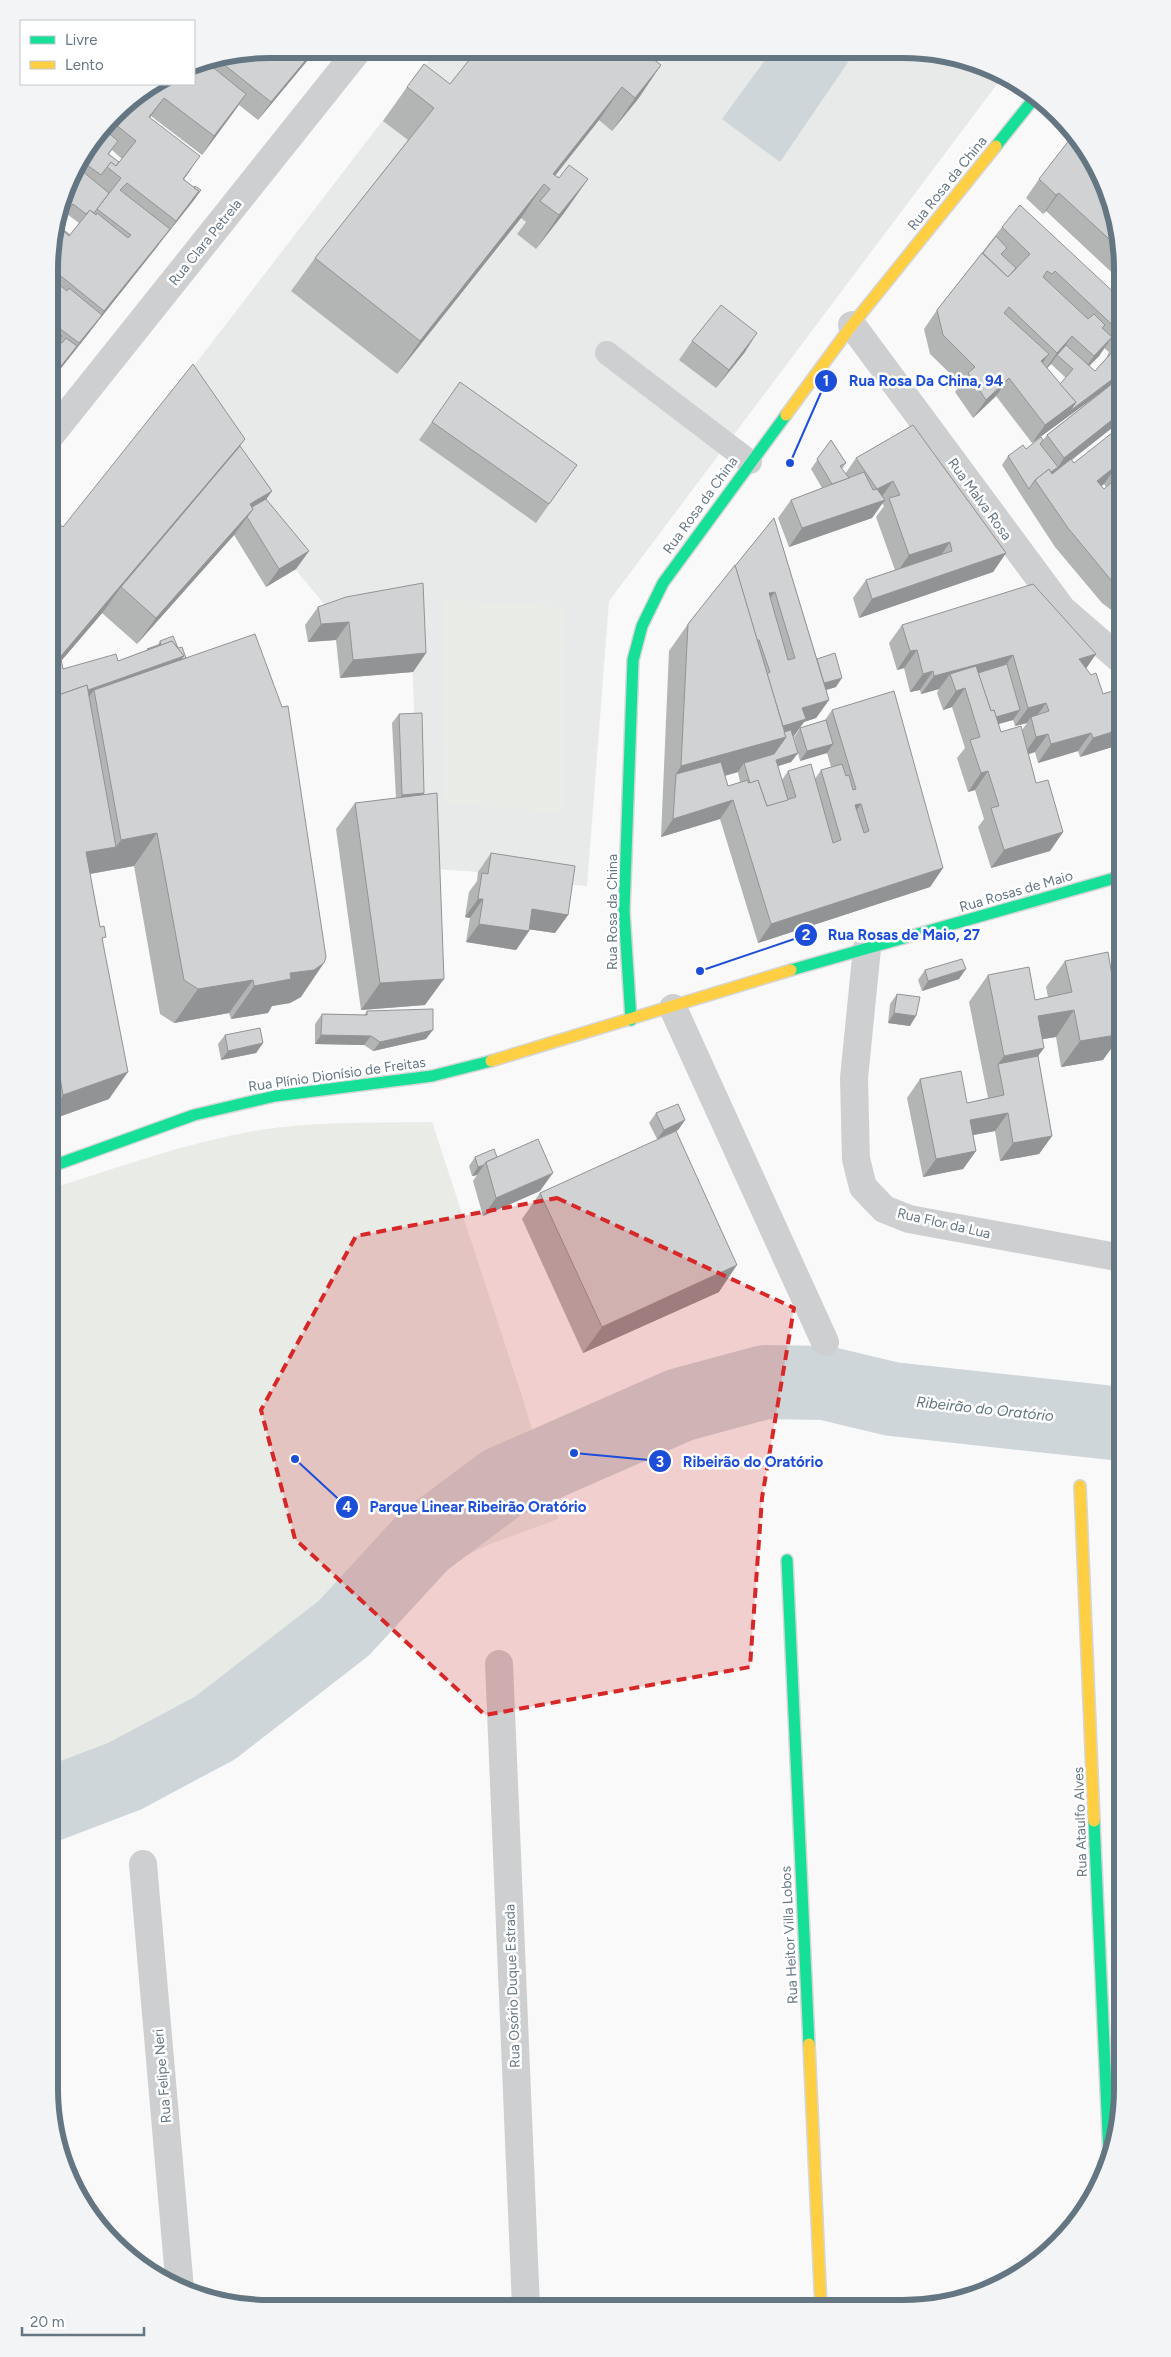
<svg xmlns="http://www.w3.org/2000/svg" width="1171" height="2357" font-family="Figtree,sans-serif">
<rect width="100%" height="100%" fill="#f9f9f9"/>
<!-- built -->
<path fill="#e8e9e9" d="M437,50L945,53L1004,75L609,601L587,886L562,884L478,872L420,868L410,602L333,615L253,518L170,397Z"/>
<!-- green -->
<g fill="#e8ebe6">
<path d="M444,600L564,607L563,813L445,803Z"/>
<path d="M432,1122L523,1399L558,1519L488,1545L443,1567L397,1597L372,1621L306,1672L284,1685L264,1703L223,1715L165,1738L147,1741L123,1751L93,1770L49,1783L50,1189C117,1168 185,1143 254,1131C312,1121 373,1123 432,1122Z"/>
</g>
<!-- water -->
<path fill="#ced6d9" d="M771,52H855L780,162L722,119Z"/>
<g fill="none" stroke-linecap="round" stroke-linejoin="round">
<!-- river -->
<path stroke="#ced6d9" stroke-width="74" d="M49,1805L125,1776L215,1728L344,1628L423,1542L502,1483L680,1405L765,1382L825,1383L892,1399L1122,1424"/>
<!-- fast casing -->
<g stroke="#d5d6d7" stroke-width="14">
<g id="fast">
<path d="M996,146L1036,96"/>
<path d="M791,970L1122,876"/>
<path d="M631,1020L624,911L633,660L642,626L663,583L786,415"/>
<path d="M50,1167L194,1115L275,1096L432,1076L491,1061"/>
<path d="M787,1560L809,2044"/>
<path d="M1094,1821L1109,2156"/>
</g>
</g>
<!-- slow casing -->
<g stroke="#d5d6d7" stroke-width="14">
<g id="slow">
<path d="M786,415L852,325L996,146"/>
<path d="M491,1061L791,970"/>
<path d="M1080,1486L1094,1821"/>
<path d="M809,2044L821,2308"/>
</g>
</g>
<!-- lane -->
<path stroke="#cecfd0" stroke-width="24" d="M607,353L750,462"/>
<!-- street -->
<g stroke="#cecfd0" stroke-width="28">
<path d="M852,325L1062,609L1122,661"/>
<path d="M50,436L359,49"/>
<path d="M867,948L854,1078L856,1159L863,1187L884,1209L909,1219L1122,1258"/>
<path d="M673,1008L825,1342"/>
<path d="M499,1664L526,2307"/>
<path d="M143,1864L180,2289"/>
</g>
<!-- fast -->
<use href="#fast" stroke="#16e098" stroke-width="11"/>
<!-- slow -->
<use href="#slow" stroke="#ffcf43" stroke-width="11"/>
</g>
<!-- wall -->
<g fill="#b3b5b5" fill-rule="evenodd">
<path d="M269,49H317L258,120L239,105L202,155L151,116L150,118L187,175L184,179L194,188L201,190L194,200L50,382L51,240L72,171L123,104L194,64ZM112,150L122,159L119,162L109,154ZM67,214L79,223L70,235L58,225Z"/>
<path d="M477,50L650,51L647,55L661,65L638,99L612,131L599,120L555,175L559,178L588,179L564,213L536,249L517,234L526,222L521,218L397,374L291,291L315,258L408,140L383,121L407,87L450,84Z"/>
<path d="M1039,179L1111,198L1122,269V282L1046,211L1043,214L1026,198Z"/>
<path d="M1002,227L1122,300V420L1072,460L1074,463L1119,428L1122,423V618L1102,603L1055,547L1023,498L1002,465L1008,456L1026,449L1043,440L1047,435L1100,393L1032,443L996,396L973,418L955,392L961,384L930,354L924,329L937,310ZM1104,348L1109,352L1107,356V357L1095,371L1089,366L1099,356ZM1051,364L1066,378L1060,384L1047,368ZM1104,484L1106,487L1104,489L1101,486Z"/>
<path d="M692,341L745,352L716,388L679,360Z"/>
<path d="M460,382L577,465L536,523L419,440Z"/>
<path d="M913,425L1006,553L993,572L859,618L853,598L866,580L895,570L876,517L884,506L882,503L872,518L789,547L778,518L791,500L822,488L811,469L831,440L846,463L842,469L845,474L856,458Z"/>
<path d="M240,446L272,491L266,499L309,551L296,569L266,587L234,535L137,644L102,613L103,612L61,661L63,669L118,661L157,646L160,641L301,997L290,1003L272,1006L268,1013L231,1019L229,1013L174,1023L160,1014L134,866L90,874L103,941L109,1099L50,1120V521L63,527Z"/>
<path d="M774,518L817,659L836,687L826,690L829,700L816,718L804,722L793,737L798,753L791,762L778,766L782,780L788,771L815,779L821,770L831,767L827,753L800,761L794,737L800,728L825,720L832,710L943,868L930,887L758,943L720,819L661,837L669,651L688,624ZM738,772V773L740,782L728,786L725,776Z"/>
<path d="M318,607L426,653L413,672L340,678L336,640L308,642L305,625Z"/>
<path d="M902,625L1096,654L1086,668L1103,694L1122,744L1080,757L1078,751L1038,763L1035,752L1028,754L1036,783L1063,832L1050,851L991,868L978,827L984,819L975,790L968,792L957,758L965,748L952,707L943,710L937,693L939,689L921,694L920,690L910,692L904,668L897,670L889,643ZM1013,720L1015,726L1027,723L1022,730L1001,732L998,724Z"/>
<path d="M399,714L424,793V795L425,1005L361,1010L336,829L355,803L396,798L392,723Z"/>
<path d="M491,853L568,915L555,933L529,929V931L516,950L466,942L470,918L465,917L469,892L477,881L478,872Z"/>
<path d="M1065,961L1103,1060L1061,1067L1056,1037L1042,1039L1038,1056L1052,1136L1039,1154L1000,1161L995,1131L973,1135L976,1151L963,1169L923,1177L907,1098L920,1079L967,1103L988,1098L969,1002L988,975L1035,1000L1048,997L1046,987Z"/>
<path d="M925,970L959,979L922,991L918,980Z"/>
<path d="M897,994L910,1026L888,1023L890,1004Z"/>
<path d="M367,1011L426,1039L373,1051L364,1045L315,1044V1024L322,1014L364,1015Z"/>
<path d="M225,1035L263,1043L256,1053L221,1060L218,1044Z"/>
<path d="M656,1113L685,1120L678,1130L657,1139L649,1123Z"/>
<path d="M475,1157H497L540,1191L483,1216L473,1181L477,1175L472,1176L469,1166Z"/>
<path d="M540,1193L719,1292L583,1353L522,1219Z"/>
</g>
<!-- shaded-wall -->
<g fill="#929394">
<path d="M315,49H317L258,120L271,102Z"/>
<path d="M661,65L638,99L612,131L635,98Z"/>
<path d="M622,87L599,120L547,186L553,174Z"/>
<path d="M246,94L233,113L202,155L214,136Z"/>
<path d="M164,98L151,116L136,135L149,117Z"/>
<path d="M200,156L187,175L170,197L183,179Z"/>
<path d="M588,179L564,213L536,249L559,215Z"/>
<path d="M544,184L521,218L397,374L420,341Z"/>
<path d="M201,190L194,200L163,239L176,221L199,191Z"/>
<path d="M1059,193L1046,211L1043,214L1056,195Z"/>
<path d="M170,229L157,247L91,330L104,311Z"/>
<path d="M102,315L89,333L50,382V380L53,376Z"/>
<path d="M757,333L745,352L716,388L729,370Z"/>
<path d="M1072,336L1059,355H1057L1051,364L1044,371L1057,353Z"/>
<path d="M1112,337L1099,356L1081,374L1094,356Z"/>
<path d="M1049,354L1036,372L1041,361Z"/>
<path d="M1122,372V377L1032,443L1045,425L1076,402Z"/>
<path d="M1009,378L996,396L973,418L986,400Z"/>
<path d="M1122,412V420L1039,485L1037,482L1058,467L1064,458Z"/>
<path d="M245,439L221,473L121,587L103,612L50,674V669Z"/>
<path d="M1117,465L1104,484L1084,499L1097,481Z"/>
<path d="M893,481L880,499L885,500L872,518L789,547L802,528Z"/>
<path d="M272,491L253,518L247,517L234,535L137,644L156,618L250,504Z"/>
<path d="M950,542L937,561L896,574L909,555Z"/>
<path d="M309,551L296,569L266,587L279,569Z"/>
<path d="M1006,553L993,572L859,618L872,599Z"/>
<path d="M775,592L762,610L769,593Z"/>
<path d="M349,622L336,640L308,642L321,624Z"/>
<path d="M917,650L904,668L897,670L910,651Z"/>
<path d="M426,653L413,672L340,678L353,660Z"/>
<path d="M1096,654L1083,673L1079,659Z"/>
<path d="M1013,655L1000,673L950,674L939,689L921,694L934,676Z"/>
<path d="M184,656L177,665L94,690L82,706L50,704Z"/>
<path d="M933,671L920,690L910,692L923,674Z"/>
<path d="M842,678L836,687L809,695L816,686Z"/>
<path d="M965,688L952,707L943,710L956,691Z"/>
<path d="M829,700L816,718L804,722L793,737L767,764L744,763L738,772L675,789L676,774L681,766L769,737L802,708Z"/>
<path d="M1046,703L1033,721L1031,717L1027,723L1015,726L1028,708Z"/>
<path d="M1020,710L1013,720L981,729L988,719Z"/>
<path d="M1122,729V744L1080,757L1093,738Z"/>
<path d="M1091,733L1078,751L1038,763L1051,744Z"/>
<path d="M1048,734L1035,752L1023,756L1036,737Z"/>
<path d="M833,744L827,753L800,761L807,751Z"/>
<path d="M798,753L791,762L769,769L776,760Z"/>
<path d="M988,771L975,790L968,792L981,773Z"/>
<path d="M424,793L418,803L396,804L402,795Z"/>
<path d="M733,800L720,819L661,837L673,819Z"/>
<path d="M859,804H861L848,822L855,805Z"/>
<path d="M1063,832L1050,851L991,868L1004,850Z"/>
<path d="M157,833L134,866L67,878L86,852L116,847L121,840Z"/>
<path d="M943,868L930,887L758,943L771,924Z"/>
<path d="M478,899H483L470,918L465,917Z"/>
<path d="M532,909L568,915L555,933L519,928Z"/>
<path d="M479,924L529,931L516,950L466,942Z"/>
<path d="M324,963L301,997L290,1003L272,1006L268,1013L231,1019L254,986L290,973Z"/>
<path d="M966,969L959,979L922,991L928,981Z"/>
<path d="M444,979L425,1005L361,1010L380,983Z"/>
<path d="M253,980L229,1013L174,1023L198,989Z"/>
<path d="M1074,1010L1056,1037L1020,1043L1038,1016Z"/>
<path d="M894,1013L916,1016L910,1026L888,1023Z"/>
<path d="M433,1030L426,1039L373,1051L380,1042Z"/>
<path d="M1122,1034L1103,1060L1061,1067L1080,1041Z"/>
<path d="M321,1035L371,1036L364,1045L315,1044Z"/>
<path d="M263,1043L256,1053L221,1060L228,1051Z"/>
<path d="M1044,1048L1025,1075L998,1064L1004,1056Z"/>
<path d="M128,1072L109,1099L50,1120V1115L63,1095Z"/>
<path d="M1008,1113L995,1131L957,1138L970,1120Z"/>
<path d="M685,1120L678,1130L657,1139L664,1130Z"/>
<path d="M1052,1136L1039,1154L1000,1161L1013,1143Z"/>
<path d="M976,1151L963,1169L923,1177L936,1159Z"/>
<path d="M484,1165L477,1175L472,1176L478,1167Z"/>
<path d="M553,1173L540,1191L483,1216L496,1198Z"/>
<path d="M737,1265L719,1292L583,1353L602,1327Z"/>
</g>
<!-- building -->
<g fill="#d0d2d3" stroke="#929394" fill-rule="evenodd">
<path d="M269,49H315L271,102L217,59L248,53L254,59L261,50Z"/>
<path d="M477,50L647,51L645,53L661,65L635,98L622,87L553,174L559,178L569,165L588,179L559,215L540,201L550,189L544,184L420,341L315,258L434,108L407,87L424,64L450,84Z"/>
<path d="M205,61L246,94L214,136L164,98L149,117L200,156L183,179L199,191L176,221L127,183L120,190L170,229L104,311L51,268V240L56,224L69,236L90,210L96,215L97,213L128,238L131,235L97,209L121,178L107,167L111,162L116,166L136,141L110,120L123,104L155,84H194V64Z"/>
<path d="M104,129L118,141L108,154L119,162L116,166L111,162L101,175L80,160Z"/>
<path d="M1074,134L1085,147L1111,198L1119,248L1059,193L1056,195L1039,179Z"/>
<path d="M76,166L109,193L94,213L90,210L86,214L73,204L57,225L70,235L69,236L56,224L72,171Z"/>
<path d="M195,186L201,190L192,200L199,191L194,188Z"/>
<path d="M1020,205L1122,300V334L1055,271L1052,274L1047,271L1043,277L1088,319L1094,314L1105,325L1102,328L1112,337L1094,356L1072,336L1057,353L1009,307L1004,313L1049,354L1041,361L1076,402L1045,425L1009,378L986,400L968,373L975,367L943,335L937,310L982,253L1008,277L1030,254L1002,227Z"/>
<path d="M996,236L1007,248L1001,254L1016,268L1008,277L983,253Z"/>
<path d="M51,278L67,291L69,288L102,315L79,343L51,322Z"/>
<path d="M721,305L757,333L729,370L692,341Z"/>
<path d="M51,327L62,336L58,341L62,343L66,338L77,346L53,376L50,374Z"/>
<path d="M1066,345L1095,371L1115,349L1122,355V372L1070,411L1076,402L1060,384L1073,369L1057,355Z"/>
<path d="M193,364L245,439L50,669V521L52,518L63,527Z"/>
<path d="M1122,376V412L1064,458L1047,435Z"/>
<path d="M460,382L577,465L549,504L432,422Z"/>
<path d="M913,425L1006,553L872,599L866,580L952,551L950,542L909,555L889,498L900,495L893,481L877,489L885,500L802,528L791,500L864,472L873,490L877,489L856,458Z"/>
<path d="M1122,425V473L1117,465L1097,481L1104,489L1122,473V590L1115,585L1068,528L1035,480L1049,469L1052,474L1071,459L1074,463Z"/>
<path d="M1041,437L1043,440L1040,444L1058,467L1051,472L1049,469L1035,480L1029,489L1008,456L1023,445L1026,449Z"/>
<path d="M831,440L846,463L840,466L849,478L832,484L817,459Z"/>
<path d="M240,446L272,491L250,504L253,509L156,618L121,587Z"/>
<path d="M266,499L309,551L279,569L247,517L253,509L252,507Z"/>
<path d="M774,518L829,700L802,708L806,719L783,726L767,674L770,672L759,640H757L735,566ZM775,592L795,658L788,660L769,593Z"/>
<path d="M735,565L786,737L681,766L688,624Z"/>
<path d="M423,583L426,653L353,660L349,622L321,624L318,607L346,597Z"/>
<path d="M1033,584L1096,654L1079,659L1091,675L1096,673L1103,694L1122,688V729L1093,738L1091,733L1051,744L1048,734L1036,737L1031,717L1049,711L1046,703L1028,708L1013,655L934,676L933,671L923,674L917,650L910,651L902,625Z"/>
<path d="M255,634L282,707L288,706L326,957L324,963L314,970L290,973L291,979L254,986L253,980L198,989L184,980L157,833L121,840L94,690Z"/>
<path d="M173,636L178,648L182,647L186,658L180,660L184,656L172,641L148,650L147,649L161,644L160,641Z"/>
<path d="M172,641L184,656L88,690L87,685L50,698V671L61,659L63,669L116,654L118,661Z"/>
<path d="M835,653L842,678L824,683L817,659Z"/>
<path d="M1007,664L1020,710L996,717L994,710L991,711L978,673Z"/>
<path d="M976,666L991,711L994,710L1001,732L1021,726L1036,783L1048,780L1063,832L1004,850L991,808L999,806L988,771L981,773L970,740L980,737L965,688L956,691L950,674Z"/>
<path d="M87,685L116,847L86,852L100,927L104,926L106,937L102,938L128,1072L63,1095L50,1019V698Z"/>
<path d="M894,691L943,868L771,924L733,800L673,819L676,774L721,762L728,786L748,780V783L758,780L767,806L796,797L788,771L811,764L833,843L841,840L821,770L842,764L846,776L849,775L853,790L856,789L832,710ZM859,804H861L869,831L864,833L855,805Z"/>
<path d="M422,713L424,793L402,795L399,714Z"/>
<path d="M826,720L833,744L807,751L800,728Z"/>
<path d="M791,730L798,753L776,760L788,800L767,806L758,780L750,783L744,763L774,754L786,737L784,732Z"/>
<path d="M437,793L444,979L380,983L355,803Z"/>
<path d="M491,853L575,866L568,915L532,909L529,931L479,924L483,899H478L482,873L488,874Z"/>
<path d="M1108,952L1122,1034L1080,1041L1074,1010L1038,1016L1044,1048L1004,1056L988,975L1029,967L1035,1000L1072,992L1065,961Z"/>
<path d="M962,959L966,969L928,981L925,970Z"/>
<path d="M897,994L920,997L916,1016L894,1013Z"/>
<path d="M433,1009V1030L380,1042L371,1036L321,1035L322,1014L367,1015V1011Z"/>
<path d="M260,1028L263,1043L228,1051L225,1035Z"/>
<path d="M1038,1056L1052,1136L1013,1143L1008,1113L970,1120L976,1151L936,1159L920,1079L961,1071L967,1103L1004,1095L998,1064Z"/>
<path d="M678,1104L685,1120L664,1130L656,1113Z"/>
<path d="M676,1131L737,1265L602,1327L540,1193Z"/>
<path d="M538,1139L553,1173L496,1198L486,1162Z"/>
<path d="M494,1149L497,1157L486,1162L484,1165L478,1167L475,1157Z"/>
</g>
<!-- marked area -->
<path fill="#d62828" fill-opacity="0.2" stroke="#d62828" stroke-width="4" stroke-dasharray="10 6" stroke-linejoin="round" d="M557,1198L794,1308L762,1498L750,1667L485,1715L295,1539L261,1410L356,1236Z"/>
<g text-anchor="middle" stroke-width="5" stroke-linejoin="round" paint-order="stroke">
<!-- street labels -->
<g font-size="14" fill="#657683" stroke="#fff">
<text transform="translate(947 183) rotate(-51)" y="5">Rua Rosa da China</text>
<text transform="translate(205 242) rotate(-51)" y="5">Rua Clara Petrela</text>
<text transform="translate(980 499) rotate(54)" y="5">Rua Malva Rosa</text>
<text transform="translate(700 505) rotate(-54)" y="5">Rua Rosa da China</text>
<text transform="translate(1016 891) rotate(-16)" y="5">Rua Rosas de Maio</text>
<text transform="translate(612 912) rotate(-90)" y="5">Rua Rosa da China</text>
<text transform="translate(337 1074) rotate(-8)" y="5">Rua Plínio Dionísio de Freitas</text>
<text transform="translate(944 1223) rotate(13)" y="5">Rua Flor da Lua</text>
<text transform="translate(1080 1822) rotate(-92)" y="5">Rua Ataulfo Alves</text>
<text transform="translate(789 1935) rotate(-93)" y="5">Rua Heitor Villa Lobos</text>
<text transform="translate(512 1986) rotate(-92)" y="5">Rua Osório Duque Estrada</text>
<text transform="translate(162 2076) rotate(-95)" y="5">Rua Felipe Neri</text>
</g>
<!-- water labels -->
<g font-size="15" font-style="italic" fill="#60757c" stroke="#fff">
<text transform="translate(985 1409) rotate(6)" y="5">Ribeirão do Oratório</text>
</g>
</g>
<!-- crop -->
<path d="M0 0H1171V2357H0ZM269 58H903A211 211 0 0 1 1114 269V2089A211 211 0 0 1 903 2300H269A211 211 0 0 1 58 2089V269A211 211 0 0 1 269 58Z" fill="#f3f4f5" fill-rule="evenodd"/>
<path fill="none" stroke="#657683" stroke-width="6" d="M269 58H903A211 211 0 0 1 1114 269V2089A211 211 0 0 1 903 2300H269A211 211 0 0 1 58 2089V269A211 211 0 0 1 269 58Z"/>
<!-- callouts -->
<path fill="none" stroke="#1d4ed8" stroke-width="2" d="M790 463L826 381M700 971L806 935M574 1453L660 1461M295 1459L347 1507"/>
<g fill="#1d4ed8" stroke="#fff" stroke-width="2">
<circle cx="790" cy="463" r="5"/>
<circle cx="700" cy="971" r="5"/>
<circle cx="574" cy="1453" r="5"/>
<circle cx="295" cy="1459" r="5"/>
<circle cx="826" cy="381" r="12"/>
<circle cx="806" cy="935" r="12"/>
<circle cx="660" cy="1461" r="12"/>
<circle cx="347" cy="1507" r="12"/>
</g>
<g font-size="15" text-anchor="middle" font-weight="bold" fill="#fff">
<text x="826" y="386">1</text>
<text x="806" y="940">2</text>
<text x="660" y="1467">3</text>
<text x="347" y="1512">4</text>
</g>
<g font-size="15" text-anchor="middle" font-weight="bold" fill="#1d4ed8" stroke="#fff" stroke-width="5" stroke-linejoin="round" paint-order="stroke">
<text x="926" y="386">Rua Rosa Da China, 94</text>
<text x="904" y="940">Rua Rosas de Maio, 27</text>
<text x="753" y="1467">Ribeirão do Oratório</text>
<text x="478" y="1512">Parque Linear Ribeirão Oratório</text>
</g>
<!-- legend -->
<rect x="20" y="20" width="175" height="65" fill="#ffffff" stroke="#c1c8cd"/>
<rect x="30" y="36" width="25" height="8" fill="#16e098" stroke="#c1c8cd"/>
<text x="65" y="45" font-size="15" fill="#657683">Livre</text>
<rect x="30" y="61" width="25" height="8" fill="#ffcf43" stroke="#c1c8cd"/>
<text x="65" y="70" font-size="15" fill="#657683">Lento</text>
<!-- scale -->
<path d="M22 2327v8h122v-8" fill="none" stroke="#657683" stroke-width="2.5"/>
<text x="30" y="2327" font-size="15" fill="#657683" stroke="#ffffff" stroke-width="4" paint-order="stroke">20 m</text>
</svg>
